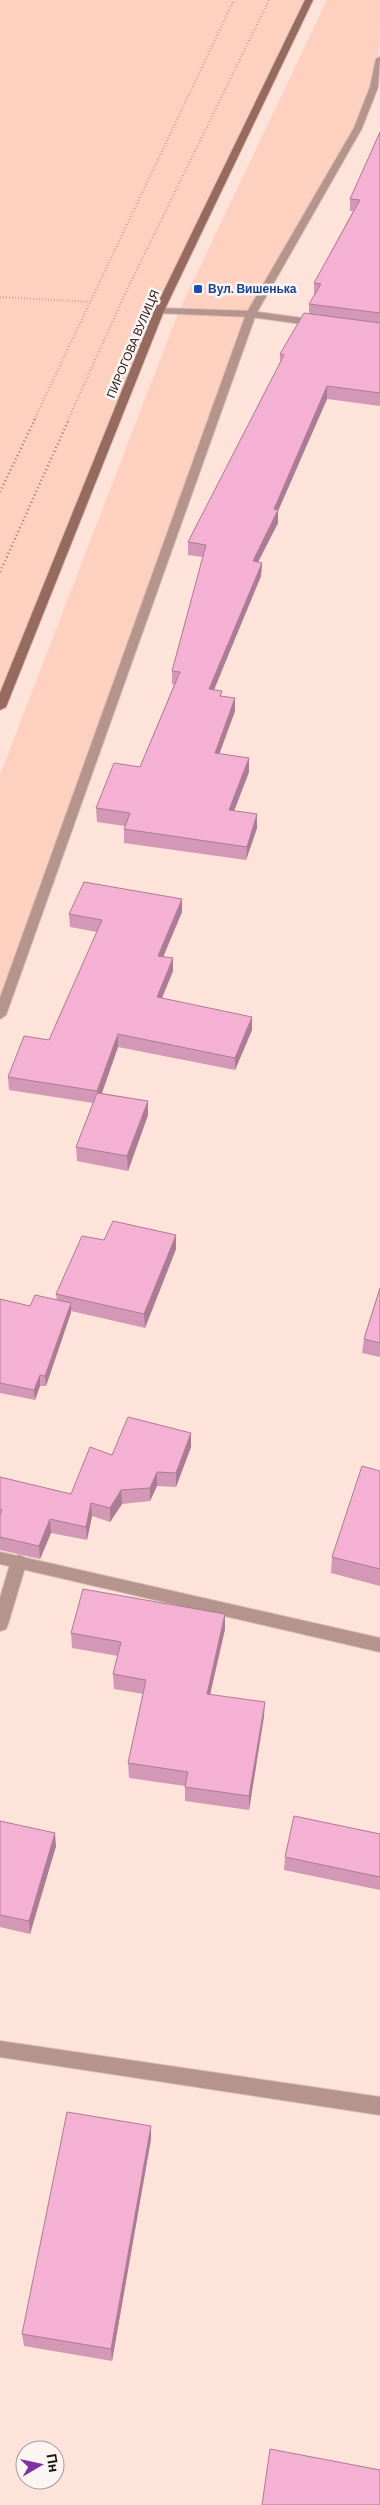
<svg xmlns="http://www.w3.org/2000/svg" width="380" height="2505" font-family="Barlow,sans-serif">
<rect width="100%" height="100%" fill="#fee3da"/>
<!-- green -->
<g fill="#fed0bf">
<path d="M0,0H309L159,311L0,708Z"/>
<path d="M327,0H380C380,40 380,68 367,107L251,315L0,1015V775L178,313Z"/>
</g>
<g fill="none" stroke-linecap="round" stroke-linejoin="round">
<!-- service casing -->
<g stroke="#d6beb6" stroke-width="2">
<g id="service">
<path d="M380,57L378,87L362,128L256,314L6,1015L0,1019V998L246,314L354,128L370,87L376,59Z"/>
<path d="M0,1552L380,1638V1652L0,1564Z"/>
</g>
</g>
<!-- minor casing -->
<g stroke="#d6beb6" stroke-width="2">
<g id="minor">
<path d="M159,308L251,311L317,320L322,323L317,326L251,317L156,313L154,311Z"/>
<path d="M19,1555L24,1557L27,1561L8,1624L6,1629L0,1631V1598L11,1561L14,1557Z"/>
<path d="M0,2041L380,2097V2115L0,2057Z"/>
</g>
</g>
<!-- secondary casing -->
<g stroke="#d6beb6" stroke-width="2">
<path id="secondary" d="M305,0H313L164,311L6,707L0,710V693L154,311Z"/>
</g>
<!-- path-far1 -->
<g stroke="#937f79" stroke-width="2" stroke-dasharray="0.5 2.5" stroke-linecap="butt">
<path d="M0,297L90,302"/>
<path d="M34,420L234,0"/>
<path d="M68,420L125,294L269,0"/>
</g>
<!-- path -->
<g stroke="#937f79" stroke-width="2.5" stroke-dasharray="1 3" stroke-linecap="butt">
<path d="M0,492L35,419"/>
<path d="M0,572L69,419"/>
</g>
<!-- service -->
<use href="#service" fill="#b4948c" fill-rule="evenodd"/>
<!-- minor -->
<use href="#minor" fill="#b4948c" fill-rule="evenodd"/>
<!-- secondary -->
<use href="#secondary" fill="#976a5f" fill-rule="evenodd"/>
</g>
<!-- wall -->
<g fill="#d298b6">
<path d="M380,132V406L327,399L278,511V523L258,562L262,563L261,576L214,689L222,696L235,698V711L219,754L249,758V772L234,811L257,828L246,860L124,843V829L125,826L97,822L96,808L140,767L174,685L172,684V671L203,557L188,555V542L280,363V354L309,314V304L315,295H314V283L353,211H350V199Z"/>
<path d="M182,912L163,957L173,958V971L162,998L252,1030L235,1070L118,1047L102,1093L148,1101V1115L128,1171L77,1161L76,1147L93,1103L9,1090L8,1077L49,1040L97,932L70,927L69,914Z"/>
<path d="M176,1235V1249L145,1328L71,1311L46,1386H40L35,1400L0,1393V1299L30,1306L57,1300L56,1294L104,1240Z"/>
<path d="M380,1288V1357L362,1353L364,1339Z"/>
<path d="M191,1447L176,1487L157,1486L150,1501L122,1504L110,1522L92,1516L87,1540L51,1533L40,1559L0,1550V1477L71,1494L112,1455Z"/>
<path d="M380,1471V1586L331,1573L332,1557Z"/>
<path d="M225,1629L210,1694L264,1716L249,1810L185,1801V1786L129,1778L128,1763L143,1694L114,1689L113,1674L118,1656L72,1648L71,1633Z"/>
<path d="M0,1821L56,1846L30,1934L0,1927Z"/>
<path d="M380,1834V1890L284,1870L285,1857Z"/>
<path d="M151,2126V2139L112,2361L24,2346L22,2334Z"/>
</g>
<!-- shaded-wall -->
<g fill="#ab7c94">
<path d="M327,386V399L278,511V523L252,574L253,561L274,509Z"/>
<path d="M262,563L261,576L209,702V689Z"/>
<path d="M235,698V711L215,766V753Z"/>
<path d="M249,758V772L229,824V810Z"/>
<path d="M257,814V828L246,860L247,847Z"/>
<path d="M182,899V912L158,969V956Z"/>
<path d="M173,958V971L157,1010V997Z"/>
<path d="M252,1017V1030L235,1070V1058Z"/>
<path d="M118,1034V1047L98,1104L97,1091Z"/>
<path d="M148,1101V1115L128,1171L127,1156Z"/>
<path d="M176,1235V1249L145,1328L144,1314Z"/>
<path d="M71,1303V1313L46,1386L45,1376Z"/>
<path d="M40,1375V1386L35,1400L34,1390Z"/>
<path d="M191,1433V1447L176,1487V1473Z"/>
<path d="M157,1472V1486L150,1501V1488Z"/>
<path d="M121,1490L122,1504L110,1522V1508Z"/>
<path d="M91,1503L92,1516L87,1540L86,1527Z"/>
<path d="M50,1519L51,1533L40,1559L39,1546Z"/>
<path d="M225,1614V1629L207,1708V1694Z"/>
<path d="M265,1702L264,1716L249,1810V1796Z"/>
<path d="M55,1833L56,1846L30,1934L29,1921Z"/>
<path d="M151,2126V2139L112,2361L111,2349Z"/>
</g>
<!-- building -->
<g fill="#f4b1d4" stroke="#ab7c94">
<path d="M380,132V313L309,304L321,284L314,283L360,200L350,199Z"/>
<path d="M304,313L380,323V393L327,386L274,509L278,510L253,561L262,563L209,689L222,691L220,696L235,698L215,753L249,758L229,810L257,814L247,847L124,829L130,813L96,808L114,763L140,767L180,672L172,671L206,545L188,542L284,355L280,354Z"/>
<path d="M84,882L182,899L158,956L173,958L157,997L252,1017L235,1058L118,1034L97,1091L8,1077L24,1036L49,1040L102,920L69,914Z"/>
<path d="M97,1093L148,1101L127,1156L76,1147Z"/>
<path d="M113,1221L176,1235L144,1314L56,1294L82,1236L104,1240Z"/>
<path d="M380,1288V1343L364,1339Z"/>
<path d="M35,1295L71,1303L45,1376L40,1375L34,1390L0,1383V1299L30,1306Z"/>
<path d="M128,1417L191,1433L176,1473L157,1472L150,1488L121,1490L110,1508L91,1503L86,1527L50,1519L39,1546L0,1537V1515L2,1510L0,1509V1477L71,1494L90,1447L112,1455Z"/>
<path d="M362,1466L380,1471V1569L332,1557Z"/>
<path d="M83,1589L225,1614L207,1694L265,1702L249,1796L185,1787L188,1772L128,1763L146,1680L113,1674L121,1642L71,1633Z"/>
<path d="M294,1816L380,1834V1877L285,1857Z"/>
<path d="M0,1821L55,1833L29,1921L0,1915Z"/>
<path d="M67,2112L151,2126L111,2349L22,2334Z"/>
<path d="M270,2449L380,2470V2505H262Z"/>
</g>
<!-- markers -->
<rect fill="#1a4fb4" stroke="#fcf5f3" stroke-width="2" x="193" y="284" width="10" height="10" rx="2.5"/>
<g text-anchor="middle" stroke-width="5" stroke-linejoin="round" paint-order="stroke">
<!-- far-transit labels -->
<g font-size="12" font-weight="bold" fill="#164399" stroke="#fcf5f3" text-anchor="start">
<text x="208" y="293">Вул. Вишенька</text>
</g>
<!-- far-street labels -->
<g font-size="12" fill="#221612" stroke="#fcf5f3">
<text transform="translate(133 344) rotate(-67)" y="4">ПИРОГОВА ВУЛИЦЯ</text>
</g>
</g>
<!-- north arrow -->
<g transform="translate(40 2465) rotate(81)"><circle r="24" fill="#fcf5f3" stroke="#a59c99"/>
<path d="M0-4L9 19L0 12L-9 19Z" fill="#7c33a5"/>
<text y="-8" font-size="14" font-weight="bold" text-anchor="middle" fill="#221612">Пн</text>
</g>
</svg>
